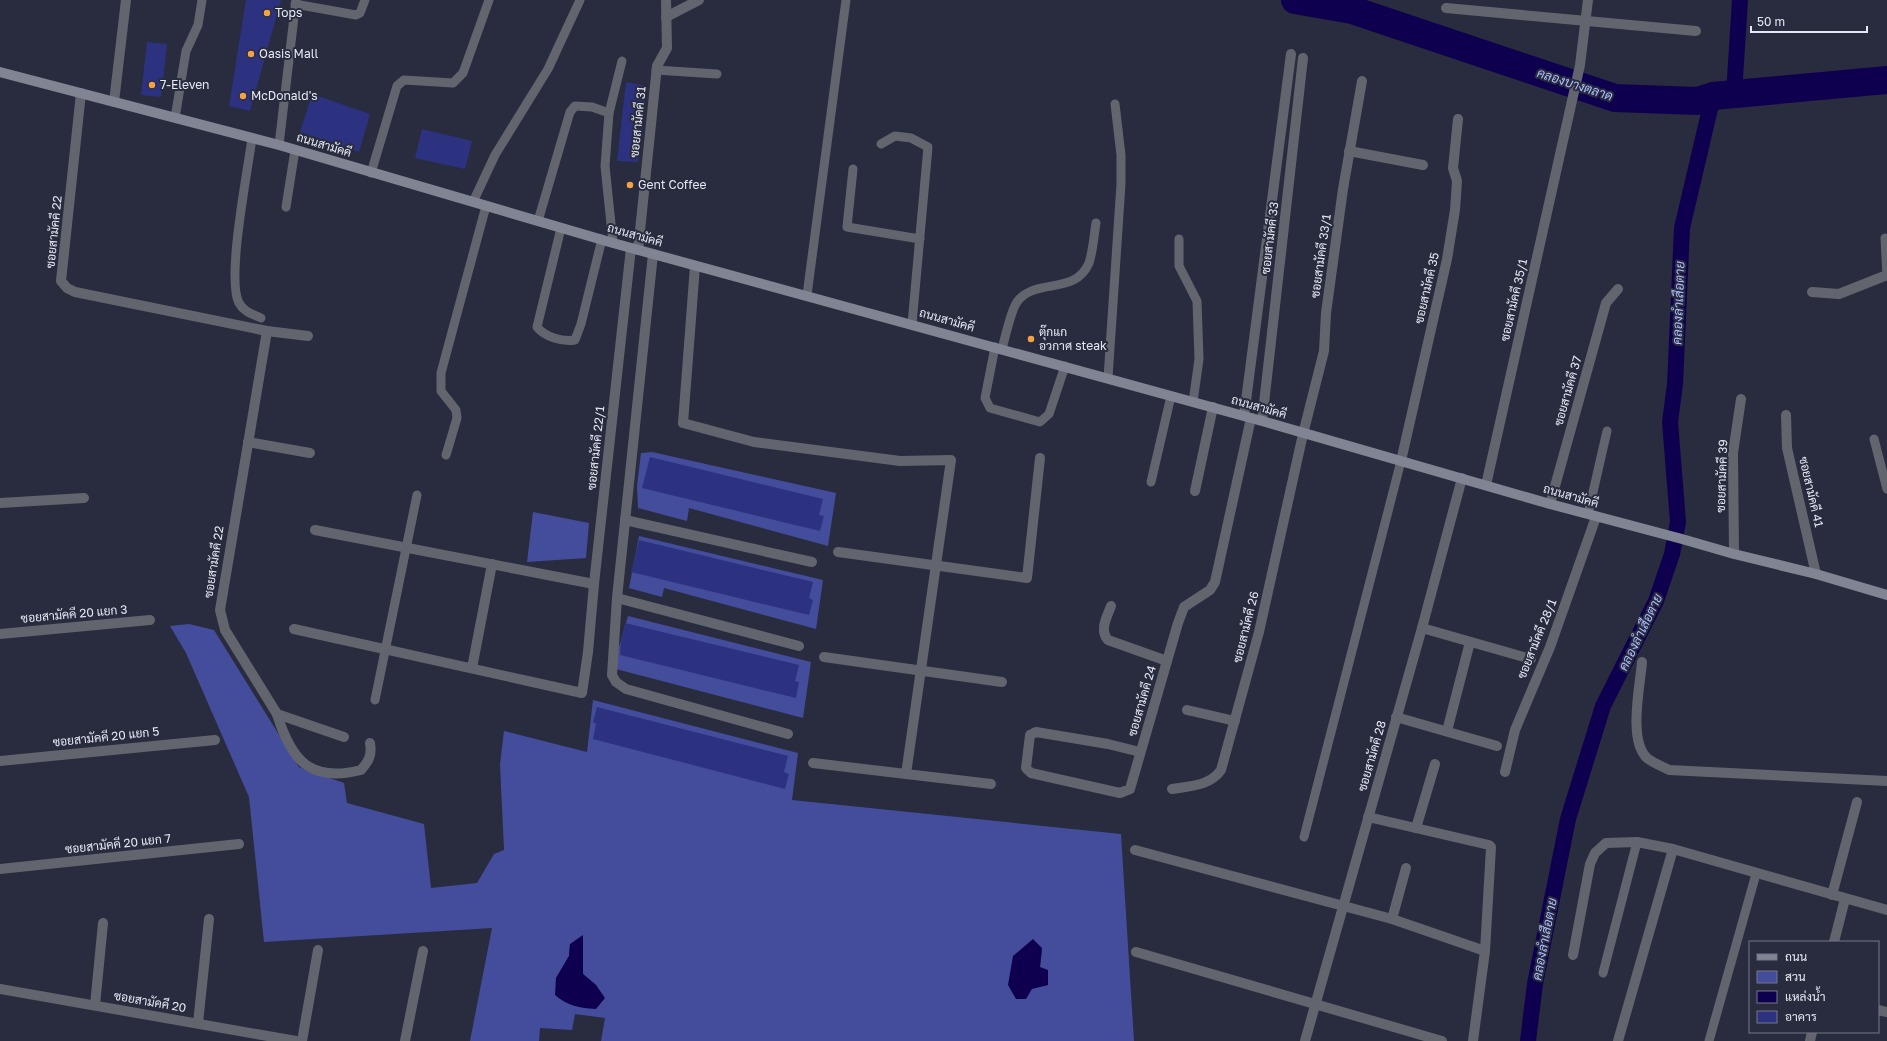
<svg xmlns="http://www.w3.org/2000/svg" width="1887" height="1041" font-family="'Golos Text',Sarabun,sans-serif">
<rect width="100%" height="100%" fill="#282c3e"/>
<!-- green -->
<g fill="#444d9c" fill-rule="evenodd">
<path d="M652,452L836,493L828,546L689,508L687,521L638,508L637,486L641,453Z"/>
<path d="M533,512L589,523L586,558L527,562Z"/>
<path d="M639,536L823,580L816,629L664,588L662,597L629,588Z"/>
<path d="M628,616L811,662L803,718L616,669L617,654Z"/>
<path d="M189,624L214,630L299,767L344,783L347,803L424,824L431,888L477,883L494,854L504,850L500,764L504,731L587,752L593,700L798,753L792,800L1121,834L1134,1041H601L605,1018L575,1014L572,1030L540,1028L539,1041H470L492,928L264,942L249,797L186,653L170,626ZM570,944L583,953V974L596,985L556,978L569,956ZM1042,948L1040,967L1048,985L1032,988Z"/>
</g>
<!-- water -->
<g fill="#0f004f">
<path d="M583,935V974L596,985L605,998L596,1009C579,1008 568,1006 555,995L556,978L569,956L570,944Z"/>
<path d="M1033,939L1042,948L1040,967L1048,970V985L1032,989L1026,999H1016L1008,985L1013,956Z"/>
</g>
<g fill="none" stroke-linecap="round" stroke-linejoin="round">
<!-- canal -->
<g stroke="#0f004f" stroke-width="16">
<path d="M1734,94L1740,0"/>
<path d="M1528,1041L1535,984L1568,819L1603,706L1656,601L1672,554L1678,522L1670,422L1675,384L1682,228L1713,96"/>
</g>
<!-- river -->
<path stroke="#0f004f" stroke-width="28" d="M1295,0L1352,10L1615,98L1697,101L1713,96L1887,80"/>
</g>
<!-- building -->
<g fill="#2d3280">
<path d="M246,0H281L250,111L229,106Z"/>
<path d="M147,42L167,44L161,97L141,95Z"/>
<path d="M626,82L646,86L638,162L617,161Z"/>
<path d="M312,94L370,114L359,152L300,132Z"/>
<path d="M422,129L472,141L465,169L415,158Z"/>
<path d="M650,457L823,499L819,515L824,516L820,531L642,488Z"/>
<path d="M639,540L813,582L809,598L813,600L809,615L631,572Z"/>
<path d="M625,623L799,665L795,681L799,682L796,698L620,655L621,640Z"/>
<path d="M597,707L788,756L784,772L789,774L785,789L593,739L596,724L593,722Z"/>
</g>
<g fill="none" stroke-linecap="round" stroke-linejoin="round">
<!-- service -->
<g stroke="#63656e" stroke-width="9">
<path d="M295,4L356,15L360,13L365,0"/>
<path d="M656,70L717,74"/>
<path d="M609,113L622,61"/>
<path d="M175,118L186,51L198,25L202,0"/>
<path d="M252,138C248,170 226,279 239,303C244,312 252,314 261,318"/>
<path d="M881,144L895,136L911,138L928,147L912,324"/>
<path d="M279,145L296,0"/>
<path d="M853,169L847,227L920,239"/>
<path d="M371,173L397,86L404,80L453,83L463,73L489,0"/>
<path d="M473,202L495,155L548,69L580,0"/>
<path d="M286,207L295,150"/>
<path d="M538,221L570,112L575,106L592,107L609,113L605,166L613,243"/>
<path d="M561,228L537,327C545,337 562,342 575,340L581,324L602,239"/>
<path d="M1885,238L1887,276"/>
<path d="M1179,239V266L1197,301L1199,359L1193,402"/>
<path d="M807,295L846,0"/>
<path d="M995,347L985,398L990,408L1040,422L1049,414L1065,366"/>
<path d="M1002,349C1005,338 1011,310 1017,302C1035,277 1075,296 1089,263C1093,251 1094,235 1096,223"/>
<path d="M1108,378L1121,184V155L1115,104"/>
<path d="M1874,439L1887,489"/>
<path d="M446,455L457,418L456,410L441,391V373L486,206"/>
<path d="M1151,482L1171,396"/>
<path d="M1588,514L1607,431"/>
<path d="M375,700L417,495"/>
<path d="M1304,837L1401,461"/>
<path d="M1603,973L1637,842"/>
<path d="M1709,1041L1756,874"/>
</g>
<!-- minor -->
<g stroke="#63656e" stroke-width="10">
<path d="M1446,8L1696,31"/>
<path d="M666,17L699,0"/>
<path d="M81,93L61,281L67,288L75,292L267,331L308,336"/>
<path d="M1349,151L1423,165"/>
<path d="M638,250L657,66L667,48L666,0"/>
<path d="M653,254L617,598L612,675L616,682L626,689L788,734"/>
<path d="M695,266L683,423L754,442L900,461L951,460L906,774"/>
<path d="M1812,292L1839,294L1887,275"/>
<path d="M267,331L220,610L225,630L277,714L344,737"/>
<path d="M1786,415L1787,448L1816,574"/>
<path d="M1244,416L1291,54"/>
<path d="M1262,421L1303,58"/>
<path d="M248,442L310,453"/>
<path d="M1401,461L1447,259L1455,210L1457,181L1453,168L1458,119"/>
<path d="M1486,485L1580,65L1588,0"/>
<path d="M1195,491L1213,407"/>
<path d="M0,503L84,498"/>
<path d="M1550,504L1606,303L1618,289"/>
<path d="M625,520L812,562"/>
<path d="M315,530L594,584"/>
<path d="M838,552L1027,578L1040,458"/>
<path d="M1734,554L1733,453L1741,399"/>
<path d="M617,598L799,646"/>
<path d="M1111,606C1107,617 1099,630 1108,640L1167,661"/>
<path d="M1422,628L1531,659"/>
<path d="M294,629L582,693L588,652L594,584L631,248"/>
<path d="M0,634L150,620"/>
<path d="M824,657L1002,682"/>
<path d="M1642,662C1640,687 1628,740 1647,758C1653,763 1662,766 1669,770L1887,781"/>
<path d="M472,668L492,564"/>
<path d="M1187,710L1235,721"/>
<path d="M277,714C291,760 310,783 361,770C369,761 372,755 370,743"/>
<path d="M1396,717L1497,746"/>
<path d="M1447,731L1470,642"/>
<path d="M1140,752L1108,744L1036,732L1030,735L1026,768L1031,773L1120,793L1130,789L1178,623L1184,607L1210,590L1215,582L1251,418"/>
<path d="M0,761L215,740"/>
<path d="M813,763L991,784"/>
<path d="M1505,772L1515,730L1550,647L1596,517"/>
<path d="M1172,789C1190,786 1210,786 1221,770L1259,632L1303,434L1324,351L1326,313L1343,189L1362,81"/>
<path d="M1368,817L1489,845L1491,847L1485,951L1473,1041"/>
<path d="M1416,828L1435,764"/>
<path d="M1135,850L1392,919L1485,951"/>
<path d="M0,869L239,844"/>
<path d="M1832,895L1857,802"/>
<path d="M1392,919L1406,868"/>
<path d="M1834,942L1845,899"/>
<path d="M1136,952L1442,1041"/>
<path d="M1573,955L1590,864L1595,853L1606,843L1637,842L1673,849L1887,910"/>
<path d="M0,989L296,1041"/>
<path d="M95,1005L103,923"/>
<path d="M1878,1010L1887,1012"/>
<path d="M198,1023L209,919"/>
<path d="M302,1041L318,950"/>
<path d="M405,1041L423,951"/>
<path d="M1305,1041L1422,628L1462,478"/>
<path d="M1618,1041L1673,849"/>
<path d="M1810,1041L1812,1032"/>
</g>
<!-- tertiary -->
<path stroke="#63656e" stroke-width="10" d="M114,102L126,0"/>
<!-- secondary -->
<path stroke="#818493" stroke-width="10" d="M0,72L279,145L613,243L1262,421L1550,504L1682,539L1734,554L1816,574L1887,595"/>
</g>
<!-- markers -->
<g fill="#f5a246" stroke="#282c3e" stroke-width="1.5">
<circle cx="267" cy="13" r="4"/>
<circle cx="251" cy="54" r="4"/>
<circle cx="152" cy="85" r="4"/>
<circle cx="243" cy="96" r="4"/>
<circle cx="630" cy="185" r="4"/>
<circle cx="1031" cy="339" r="4"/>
</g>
<g text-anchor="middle" stroke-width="4" stroke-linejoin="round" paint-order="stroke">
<!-- poi labels -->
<g font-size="12" fill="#e6e8f4" stroke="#282c3e" text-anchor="start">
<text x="275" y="17">Tops</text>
<text x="259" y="58">Oasis Mall</text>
<text x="160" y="89">7-Eleven</text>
<text x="251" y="100">McDonald's</text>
<text x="638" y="189">Gent Coffee</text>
<text x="1039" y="336">ตุ๊กแก<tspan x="1039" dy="14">อวกาศ steak</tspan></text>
</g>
<!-- street labels -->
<g font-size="12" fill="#e6e8f4" stroke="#282c3e">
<text transform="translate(638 122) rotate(-84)" y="4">ซอยสามัคคี 31</text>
<text transform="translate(324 145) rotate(17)" y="4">ถนนสามัคคี</text>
<text transform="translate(54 232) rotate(-84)" y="4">ซอยสามัคคี 22</text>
<text transform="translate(635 235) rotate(16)" y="4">ถนนสามัคคี</text>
<text transform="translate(1270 238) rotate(-83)" y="4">ซอยสามัคคี 33</text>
<text transform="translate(1321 256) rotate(-82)" y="4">ซอยสามัคคี 33/1</text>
<text transform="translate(1427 288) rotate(-77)" y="4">ซอยสามัคคี 35</text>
<text transform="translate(1514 300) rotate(-77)" y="4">ซอยสามัคคี 35/1</text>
<text transform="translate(947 320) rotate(16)" y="4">ถนนสามัคคี</text>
<text transform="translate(1568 391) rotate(-74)" y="4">ซอยสามัคคี 37</text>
<text transform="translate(1259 407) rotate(16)" y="4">ถนนสามัคคี</text>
<text transform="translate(596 448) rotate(-84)" y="4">ซอยสามัคคี 22/1</text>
<text transform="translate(1722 476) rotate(-88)" y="4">ซอยสามัคคี 39</text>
<text transform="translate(1811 492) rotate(77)" y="4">ซอยสามัคคี 41</text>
<text transform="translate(1571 496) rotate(16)" y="4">ถนนสามัคคี</text>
<text transform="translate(214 562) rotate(-81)" y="4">ซอยสามัคคี 22</text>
<text transform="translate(74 614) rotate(-5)" y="4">ซอยสามัคคี 20 แยก 3</text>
<text transform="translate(1246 627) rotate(-76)" y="4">ซอยสามัคคี 26</text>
<text transform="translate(1537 639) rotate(-68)" y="4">ซอยสามัคคี 28/1</text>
<text transform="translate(1142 701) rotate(-74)" y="4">ซอยสามัคคี 24</text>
<text transform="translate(106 737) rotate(-6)" y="4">ซอยสามัคคี 20 แยก 5</text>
<text transform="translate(1372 756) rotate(-74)" y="4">ซอยสามัคคี 28</text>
<text transform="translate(118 844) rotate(-6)" y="4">ซอยสามัคคี 20 แยก 7</text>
<text transform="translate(150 1002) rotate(10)" y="4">ซอยสามัคคี 20</text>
</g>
<!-- water labels -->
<g font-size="13" font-style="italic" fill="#afbcff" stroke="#282c3e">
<text transform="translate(1575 84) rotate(18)" y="5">คลองบางตลาด</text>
<text transform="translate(1678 303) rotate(-88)" y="5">คลองลำเสือตาย</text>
<text transform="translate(1640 632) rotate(-64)" y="5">คลองลำเสือตาย</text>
<text transform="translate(1544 939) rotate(-79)" y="5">คลองลำเสือตาย</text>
</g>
</g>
<!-- legend -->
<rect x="1749" y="941" width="130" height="92" fill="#282c3e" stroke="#747787"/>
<rect x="1757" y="954" width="20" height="6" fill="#818493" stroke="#747787"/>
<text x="1785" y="961" font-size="12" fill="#e6e8f4">ถนน</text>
<rect x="1757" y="971" width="20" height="12" fill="#444d9c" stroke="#747787"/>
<text x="1785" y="981" font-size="12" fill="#e6e8f4">สวน</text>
<rect x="1757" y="991" width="20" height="12" fill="#0f004f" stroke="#747787"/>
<text x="1785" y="1001" font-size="12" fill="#e6e8f4">แหล่งน้ำ</text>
<rect x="1757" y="1011" width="20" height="12" fill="#2d3280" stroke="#747787"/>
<text x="1785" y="1021" font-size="12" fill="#e6e8f4">อาคาร</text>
<!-- scale -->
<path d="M1751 26v6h116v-6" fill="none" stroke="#e6e8f4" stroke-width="2"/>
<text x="1757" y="26" font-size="12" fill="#e6e8f4" stroke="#282c3e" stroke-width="3" paint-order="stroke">50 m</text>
</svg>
